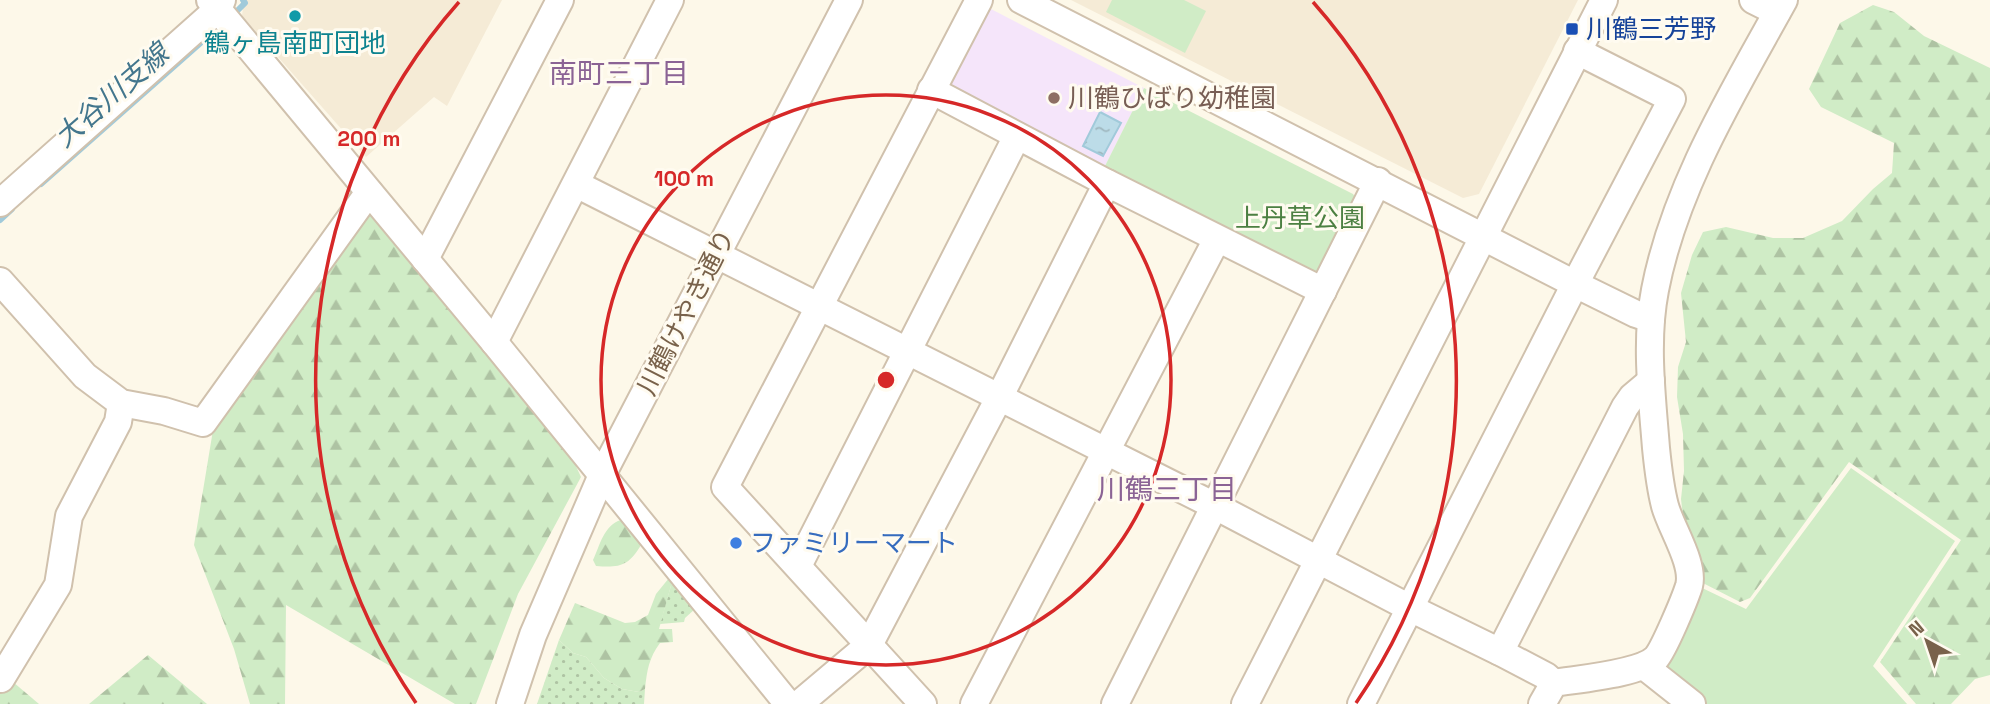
<svg xmlns="http://www.w3.org/2000/svg" width="1990" height="704" font-family="'Space Grotesk','Noto Sans JP',sans-serif">
<defs>
<pattern id="grass-dots" width="8" height="8" patternUnits="userSpaceOnUse" patternTransform="scale(1.75)"><rect width="8" height="8" fill="#d0ecc6"/><path d="M2 2h.1M6 6h.1" fill="none" stroke="#aec3a3" stroke-width="1.8" stroke-linecap="round"/></pattern>
<pattern id="forest-firs" width="22" height="20" patternUnits="userSpaceOnUse" patternTransform="scale(1.75)"><rect width="22" height="20" fill="#d0ecc6"/><path d="M5 1l3.5 6h-7zM16 11l3.5 6h-7z" fill="#aec3a3"/></pattern>
<pattern id="water-ripples" width="26" height="14" patternUnits="userSpaceOnUse" patternTransform="scale(1.75)"><rect width="26" height="14" fill="#bcdce8"/><path d="M2 4q2-2 4 0t4 0M15 11q2-2 4 0t4 0" fill="none" stroke="#9eb6be"/></pattern>
</defs>
<rect width="100%" height="100%" fill="#fdf8e9"/>
<!-- residential -->
<g fill="#f5ebd6">
<path d="M244,0H502L447,106L434,97L366,157L242,16Z"/>
<path d="M1071,0H1578L1479,194L1463,198Z"/>
</g>
<!-- education -->
<path fill="#f5e5fa" d="M989,8L1144,88L1104,168L948,87Z"/>
<!-- grass -->
<g fill="url(#grass-dots)">
<path d="M672,582L695,609L685,618L684,622L660,624Z"/>
<path d="M559,640L573,653L586,657L604,678L622,689L639,692L645,689L644,704H537Z"/>
</g>
<!-- forest -->
<g fill="url(#forest-firs)">
<path d="M1873,5L1894,12L1924,36L1990,68V675L1975,679L1951,704H1916L1880,662L1961,540L1849,462L1750,598L1740,602L1697,580L1685,535L1681,499L1684,471L1683,434L1677,397L1678,367L1686,342L1681,293L1692,255L1703,232L1726,227L1773,238H1803L1842,221L1873,189L1892,173L1894,143L1821,107L1809,89L1840,23Z"/>
<path d="M370,209L574,462L581,477L518,594L476,704H455L286,605L285,704H250L234,649L194,545L213,430Z"/>
<path d="M621,520L641,545C629,566 619,568 596,566L593,560C600,545 604,525 621,520Z"/>
<path d="M669,578L672,582L659,629H672L673,642L660,643C649,658 647,670 645,689L639,692L622,689L604,678L586,657L573,653L559,640L575,603L625,623L635,622L648,615L656,594Z"/>
<path d="M148,655L207,704H89Z"/>
<path d="M0,671L39,704H0Z"/>
</g>
<!-- park -->
<g fill="#d0ecc6">
<path d="M1112,0H1184L1206,11L1185,53L1106,12Z"/>
<path d="M1144,88L1353,194L1358,201L1318,278L1104,168Z"/>
<path d="M1851,468L1955,541L1873,666L1907,704H1706L1667,674L1665,660L1698,586L1746,609Z"/>
</g>
<!-- water -->
<path fill="url(#water-ripples)" stroke="#a1cada" stroke-width="2" d="M1100,112L1121,123L1103,156L1083,146Z"/>
<g fill="none" stroke-linecap="round" stroke-linejoin="round">
<!-- stream -->
<g stroke="#a1cada" stroke-width="6">
<path d="M233,15L245,3L243,0"/>
<path d="M41,184L222,24"/>
<path d="M0,220L12,209"/>
</g>
<!-- minor casing -->
<g stroke="#d0c1ad" stroke-width="30">
<g id="minor">
<path d="M210,0L494,342L788,704"/>
<path d="M1021,0L1575,284L1636,314L1651,319"/>
<path d="M1753,0L1777,12"/>
<path d="M931,90L1107,183L1323,291"/>
<path d="M576,184L1215,506L1410,608L1500,652L1546,676L1554,683"/>
<path d="M0,203L218,9L222,0"/>
<path d="M425,259L560,0"/>
<path d="M0,281L85,376L121,403L164,411L203,423L369,192"/>
<path d="M494,342L670,0"/>
<path d="M798,566L1017,136"/>
<path d="M1500,652L1625,407L1632,397L1651,381"/>
<path d="M1644,666L1692,704"/>
<path d="M1,679L58,585L69,516L118,422L121,403"/>
<path d="M510,704L533,635L602,475L849,0"/>
<path d="M799,704L869,645L999,398L1107,183"/>
<path d="M923,704L725,487L979,0"/>
<path d="M974,704L1217,239"/>
<path d="M1115,704L1378,181"/>
<path d="M1245,704L1604,0"/>
<path d="M1361,704L1575,284L1672,99L1577,51"/>
<path d="M1542,704L1554,683C1577,679 1640,674 1656,658C1664,649 1685,599 1689,586C1695,564 1671,528 1665,506C1660,487 1658,468 1656,448C1652,397 1645,341 1655,290C1675,186 1734,91 1784,0"/>
</g>
</g>
<!-- minor -->
<use href="#minor" stroke="#fff" stroke-width="26"/>
</g>
<!-- distance rings -->
<g fill="none" stroke="#d62828" stroke-width="3.5">
<circle cx="886" cy="380" r="285"/>
<path d="M416 703A570 570 0 0 1 459 2M1313 2A570 570 0 0 1 1356 703"/>
</g>
<!-- markers -->
<circle fill="#0f9aa8" stroke="#fffbf0" stroke-width="2.5" cx="295" cy="16" r="7"/>
<rect fill="#1a4fb4" stroke="#fffbf0" stroke-width="2.5" x="1565" y="22" width="14" height="14" rx="3.5"/>
<circle fill="#8d6e63" stroke="#fffbf0" stroke-width="2.5" cx="1054" cy="98" r="7"/>
<circle fill="#3f7fe0" stroke="#fffbf0" stroke-width="2.5" cx="736" cy="543" r="7"/>
<g text-anchor="middle" stroke-width="6" stroke-linejoin="round" paint-order="stroke">
<!-- transit labels -->
<g font-size="26" fill="#164399" stroke="#fffbf0" text-anchor="start">
<text x="1586" y="38">川鶴三芳野</text>
</g>
<!-- culture labels -->
<g font-size="26" fill="#0d838f" stroke="#fffbf0">
<text x="295" y="52">鶴ヶ島南町団地</text>
</g>
<!-- education labels -->
<g font-size="26" fill="#785e54" stroke="#fffbf0" text-anchor="start">
<text x="1068" y="107">川鶴ひばり幼稚園</text>
</g>
<!-- park labels -->
<g font-size="26" fill="#4c8042" stroke="#fffbf0">
<text x="1300" y="227">上丹草公園</text>
</g>
<!-- street labels -->
<g font-size="26" fill="#79624b" stroke="#fffbf0">
<text transform="translate(686 312) rotate(-63)" y="9">川鶴けやき通り</text>
</g>
<!-- shop labels -->
<g font-size="26" fill="#366cbe" stroke="#fffbf0" text-anchor="start">
<text x="750" y="552">ファミリーマート</text>
</g>
<!-- neighbourhood labels -->
<g font-size="28" fill="#8b6395" stroke="#fffbf0">
<text x="619" y="83">南町三丁目</text>
<text x="1167" y="499">川鶴三丁目</text>
</g>
<!-- water labels -->
<g font-size="28" font-style="italic" fill="#43768d" stroke="#fffbf0">
<text transform="translate(111 95) rotate(-41)" y="10">大谷川支線</text>
</g>
</g>
<circle cx="886" cy="380" r="10" fill="#d62828" stroke="#fffbf0" stroke-width="3.5"/>
<g font-size="21" text-anchor="middle" font-weight="bold" fill="#d62828" stroke="#fffbf0" stroke-width="6" stroke-linejoin="round" paint-order="stroke">
<text x="369" y="146">200 m</text>
<text x="684" y="186">100 m</text>
</g>
<!-- north arrow -->
<g transform="translate(1927 641) rotate(320)" stroke="#fffbf0" stroke-width="5" paint-order="stroke">
<path d="M0-5L12 26L0 18L-12 26Z" fill="#79624b"/>
<text y="-10" font-size="19" font-weight="bold" text-anchor="middle" fill="#79624b">N</text>
</g>
</svg>
